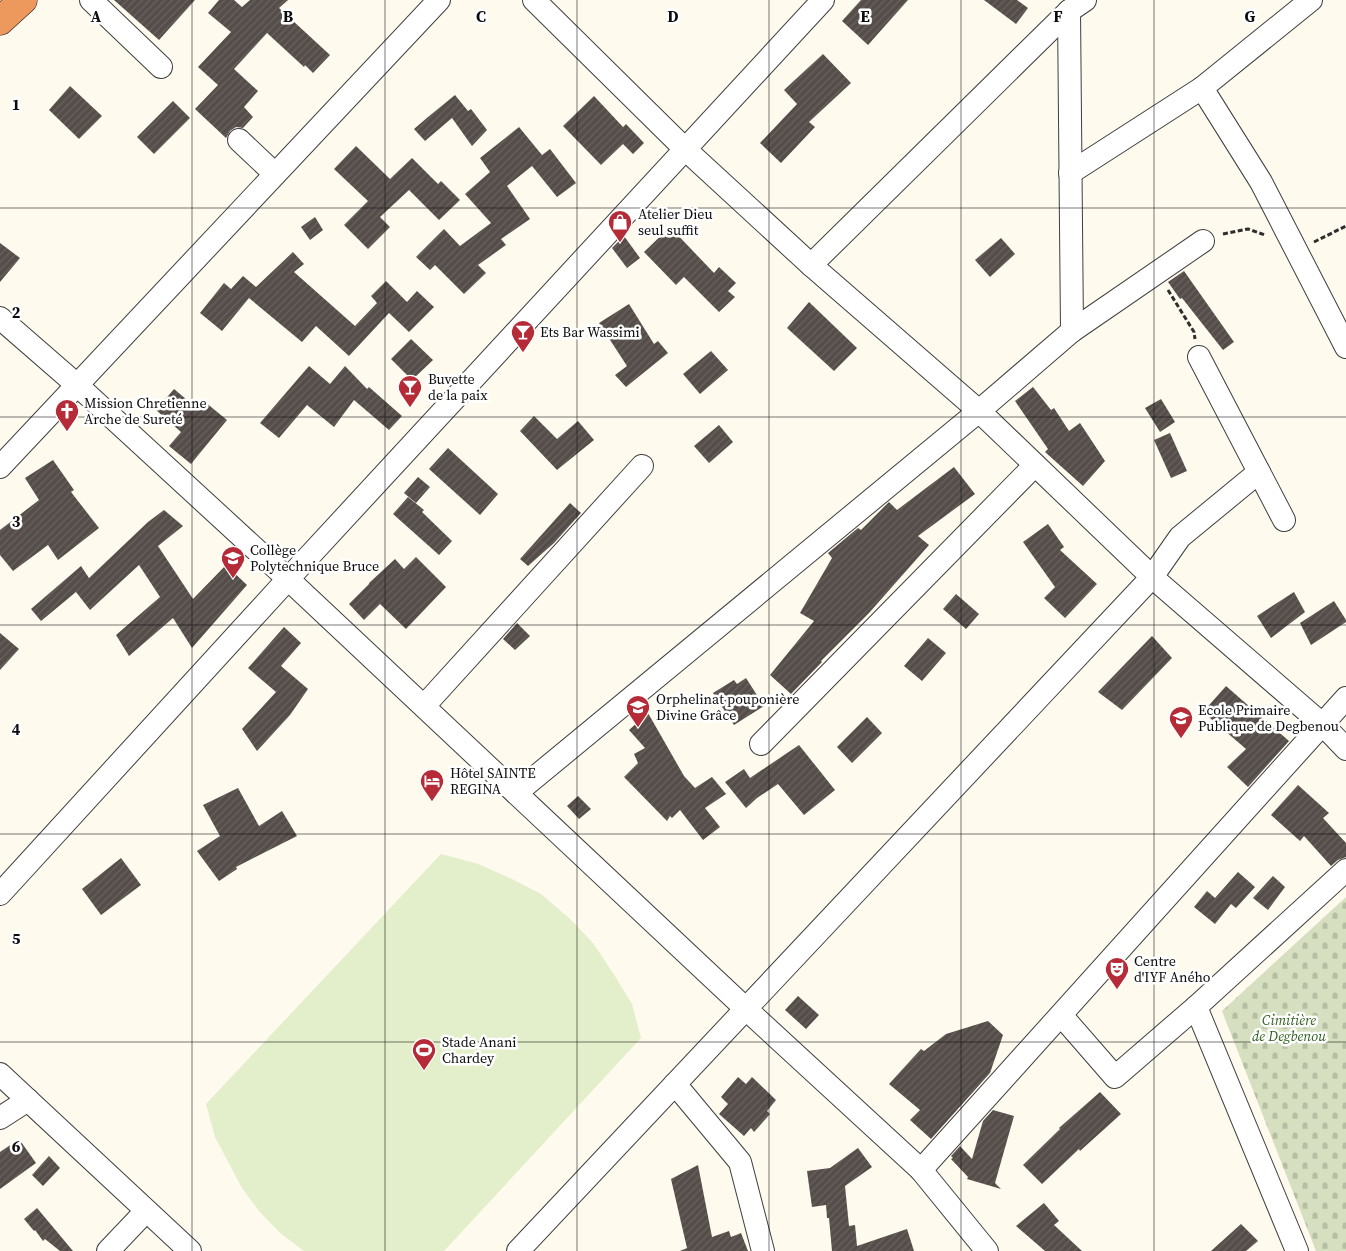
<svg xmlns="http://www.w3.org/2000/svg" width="1346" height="1251" font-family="'Source Serif 4',serif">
<defs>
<pattern id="cemetery-stones" width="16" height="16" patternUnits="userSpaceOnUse" patternTransform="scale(1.25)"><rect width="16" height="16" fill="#d6dfbf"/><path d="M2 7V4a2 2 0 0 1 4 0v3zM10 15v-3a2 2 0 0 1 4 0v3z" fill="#b6bea3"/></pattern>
<pattern id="building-hatch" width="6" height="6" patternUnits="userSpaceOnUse" patternTransform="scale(1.25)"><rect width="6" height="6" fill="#554d49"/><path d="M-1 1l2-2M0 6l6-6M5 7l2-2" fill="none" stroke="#68625f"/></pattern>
</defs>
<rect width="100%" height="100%" fill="#fefaed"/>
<!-- cemetery -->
<path fill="url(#cemetery-stones)" d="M1346,897V1251H1316L1222,1011Z"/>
<!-- pitch -->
<path fill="#e3eeca" d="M441,854L478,864L510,878L541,894L569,918L593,943L613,973L632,1004L641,1038L444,1251H304L301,1249L279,1232L259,1211L242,1188L215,1137L206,1104Z"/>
<!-- building -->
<g fill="url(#building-hatch)">
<path d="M114,0H195L159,40Z"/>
<path d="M219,0H234L242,7L250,0H288L279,8L330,55L313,73L305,65L304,67L267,33L234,69L258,91L244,107L253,117L243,128L236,127L230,131L226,138L195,109L218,85L198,67L231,32L208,13Z"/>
<path d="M861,0H908L868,45L842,21Z"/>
<path d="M984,0H1017L1028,8L1016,24Z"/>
<path d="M823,54L851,83L809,122L815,127L781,163L760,143L797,104L784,90Z"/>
<path d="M70,86L102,116L79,139L49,110Z"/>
<path d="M455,95L468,111L471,109L487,130L472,146L452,118L425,141L414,129L428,117Z"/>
<path d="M594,96L623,127L626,124L644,143L633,154L623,144L601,165L563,126Z"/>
<path d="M173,101L190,118L154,154L137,137Z"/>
<path d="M519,127L542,155L550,149L576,183L557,197L532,166L507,186L530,219L501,239L506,245L478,265L486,273L464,294L435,265L430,270L416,257L444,229L460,246L491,223L465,194L490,172L480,158Z"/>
<path d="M356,146L390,179L412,158L438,184L441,181L460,200L439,220L409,190L380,217L390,227L368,249L344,225L368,201L334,169Z"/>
<path d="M315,217L323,230L310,240L301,227Z"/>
<path d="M670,227L714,273L719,267L736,283L728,291L735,297L719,312L684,277L676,285L644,252Z"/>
<path d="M624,236L640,258L627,268L612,248Z"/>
<path d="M1001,238L1015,254L990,277L975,260Z"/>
<path d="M0,243L20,258L0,282Z"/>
<path d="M293,252L304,264L294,272L355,326L377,303L371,296L386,281L407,302L417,291L434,307L409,332L389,313L349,356L316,326L302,342L249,298L222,331L200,313L224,283L231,289L243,276L256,287Z"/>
<path d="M1184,271L1234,342L1223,350L1182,298L1180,299L1168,282Z"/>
<path d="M809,302L857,348L834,371L787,328Z"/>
<path d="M629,304L654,344L658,341L668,353L626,387L615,375L627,366L599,323Z"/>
<path d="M411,339L433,360L412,380L391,359Z"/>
<path d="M711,351L728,370L700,394L683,374Z"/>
<path d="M309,366L330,384L345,366L367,389L369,387L402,416L389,430L354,400L334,427L307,405L279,438L260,423Z"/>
<path d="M1033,387L1051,410L1054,408L1069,431L1080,423L1105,461L1083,486L1045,452L1048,449L1015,401Z"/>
<path d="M174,389L199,410L205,402L227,420L191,464L169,446L181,432L156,410Z"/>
<path d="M1161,399L1175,422L1160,432L1145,408Z"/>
<path d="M534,416L557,439L578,421L594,440L557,470L520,431Z"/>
<path d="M719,425L733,442L709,463L694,446Z"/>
<path d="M1170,433L1187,471L1171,478L1154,440Z"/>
<path d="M448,448L498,494L480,515L429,469Z"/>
<path d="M53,460L74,490L71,492L99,528L58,560L48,545L13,571L0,555V530L39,500L25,478Z"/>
<path d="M954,467L975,494L918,536L929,545L869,613L821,661L822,662L791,694L770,675L814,621L800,613L832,558L828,553L858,528L861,530L889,502L897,510Z"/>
<path d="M418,477L430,487L416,503L404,493Z"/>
<path d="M408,497L424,510L422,512L452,541L439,555L393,514Z"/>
<path d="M570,503L581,513L554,543L528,566L520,559Z"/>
<path d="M164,510L183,526L158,546L193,599L226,565L247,585L192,648L173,618L129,656L116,635L160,597L139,565L90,610L76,592L41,621L31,609L81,566L89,578L148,522Z"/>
<path d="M1048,524L1064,547L1060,550L1097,584L1065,618L1044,598L1055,587L1023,542Z"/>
<path d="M416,557L446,587L406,629L380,604L364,620L349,604L369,584V583L395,559L404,569Z"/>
<path d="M1294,592L1305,612L1271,638L1257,616Z"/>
<path d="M956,594L979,614L966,629L943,609Z"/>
<path d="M1334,601L1346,620V622L1311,645L1300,623Z"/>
<path d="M517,623L530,636L515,650L503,639Z"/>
<path d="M284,627L301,643L281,666L308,689L290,715L257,751L242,729L276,692L248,668Z"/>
<path d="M0,633L19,649L0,670Z"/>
<path d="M1152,636L1172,658L1122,710L1098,692Z"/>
<path d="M928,638L946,653L922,681L904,666Z"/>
<path d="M746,678L764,706L734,725L713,693L734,680L737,684Z"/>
<path d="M1226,686L1289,741L1248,787L1227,767L1246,749L1203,712Z"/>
<path d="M648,713L684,776L695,788L712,777L726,794L705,808L720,827L703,840L680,810L672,818L670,816L667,821L624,777L638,763L634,754L645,748L629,730Z"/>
<path d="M867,717L882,733L852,763L837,747Z"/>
<path d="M799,745L835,790L804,815L778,784L757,798L746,808L725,782L744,769L750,778Z"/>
<path d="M1298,785L1329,813L1323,818L1346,843V857L1338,860L1331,866L1304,836L1300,841L1271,815Z"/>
<path d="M238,788L259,826L282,811L297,836L236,867L237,869L219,881L197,851L220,836L203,805Z"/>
<path d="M578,796L591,809L579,819L567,806Z"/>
<path d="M121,858L141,885L101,915L82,889Z"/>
<path d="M1238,872L1255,887L1236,908L1231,904L1215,924L1194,907L1207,891L1215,898Z"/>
<path d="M1273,876L1285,887L1268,910L1253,898Z"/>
<path d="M798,996L819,1015L806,1029L785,1010Z"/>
<path d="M988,1021L1003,1035L990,1073L931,1139L910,1120L920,1110L889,1084L921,1049L924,1051L946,1034Z"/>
<path d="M738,1077L746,1084L752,1077L776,1100L767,1111L770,1114L754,1132L751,1128L744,1136L719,1114L728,1104L721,1097Z"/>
<path d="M1100,1092L1121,1114L1080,1151L1079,1149L1042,1184L1023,1165L1060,1129L1059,1128Z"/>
<path d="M993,1110L1014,1116L995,1183L1001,1189L967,1179L968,1177L951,1159L953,1158L951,1156L960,1146L972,1159L983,1121Z"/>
<path d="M19,1139L36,1163L0,1189V1152Z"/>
<path d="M858,1148L872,1167L845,1186L849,1226L855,1225L857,1246L907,1229L914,1251H832L829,1218H827L826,1205L812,1207L807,1171L830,1168Z"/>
<path d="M49,1156L60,1168L43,1186L32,1175Z"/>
<path d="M698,1165L712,1237L729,1231L731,1237L741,1233L748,1251H680L687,1248L671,1179Z"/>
<path d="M1044,1203L1059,1221L1054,1225L1082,1251H1045L1016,1226Z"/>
<path d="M37,1208L73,1251H60L45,1239L43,1241L35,1230L34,1231L24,1219Z"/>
<path d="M1241,1224L1258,1241L1246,1251H1211Z"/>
</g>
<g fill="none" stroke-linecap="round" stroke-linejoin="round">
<!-- street casing -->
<g stroke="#3f3f3f" stroke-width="24">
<g id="street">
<path d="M91,0L161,67"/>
<path d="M534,0L686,150L811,265L979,411L1152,577L1322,724L1346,749"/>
<path d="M1202,88L1261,182L1346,347"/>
<path d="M239,140L275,174"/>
<path d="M1070,173L1202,88L1311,0"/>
<path d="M811,265L1069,11"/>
<path d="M0,318L77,385L288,579L746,1009L921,1170L987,1251"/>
<path d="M1072,331L1069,11L1085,0"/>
<path d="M1199,357L1284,520"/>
<path d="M0,467L439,0"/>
<path d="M424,706L642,466"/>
<path d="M761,744L1035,465"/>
<path d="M516,793L979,411L1072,331L1203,241"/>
<path d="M0,894L288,579L823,0"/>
<path d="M1196,1007L1297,1251"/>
<path d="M1061,1015L1115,1077L1196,1007L1346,870"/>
<path d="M0,1074L190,1251"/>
<path d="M675,1084L740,1162L763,1251"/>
<path d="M0,1118L28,1100"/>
<path d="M921,1170L1346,698"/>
<path d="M108,1251L146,1211"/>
<path d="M518,1251L1152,577L1180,537L1259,472"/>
</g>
</g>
<!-- highway casing -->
<g stroke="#1d1d1d" stroke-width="29">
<path id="highway" d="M0,21L23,0"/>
</g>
<!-- path -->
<g stroke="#2e2e2e" stroke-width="3" stroke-dasharray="5 2.5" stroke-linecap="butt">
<path d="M1223,234L1248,229L1265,235"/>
<path d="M1314,242L1346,226"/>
<path d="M1168,290L1194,332L1195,339"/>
</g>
<!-- street -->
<use href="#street" stroke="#fff" stroke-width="22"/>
<!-- highway -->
<use href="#highway" stroke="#ed985c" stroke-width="28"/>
</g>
<!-- grid -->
<path fill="none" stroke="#0c0c0c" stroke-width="1" stroke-opacity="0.55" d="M192,0V1251M385,0V1251M577,0V1251M769,0V1251M961,0V1251M1154,0V1251M0,208H1346M0,417H1346M0,625H1346M0,834H1346M0,1042H1346"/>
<!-- icons -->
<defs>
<g id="shop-pin" transform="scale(1.25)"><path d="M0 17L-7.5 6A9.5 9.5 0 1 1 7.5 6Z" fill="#b52b38" stroke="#fff"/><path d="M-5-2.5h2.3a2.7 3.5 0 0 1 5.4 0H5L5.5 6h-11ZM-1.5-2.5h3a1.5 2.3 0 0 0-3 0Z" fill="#fff"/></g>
<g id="bar-pin" transform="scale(1.25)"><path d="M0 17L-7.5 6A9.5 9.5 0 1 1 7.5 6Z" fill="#b52b38" stroke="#fff"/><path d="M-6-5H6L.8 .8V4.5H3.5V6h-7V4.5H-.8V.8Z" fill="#fff"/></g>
<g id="church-pin" transform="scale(1.25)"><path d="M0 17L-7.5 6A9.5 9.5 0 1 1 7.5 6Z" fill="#b52b38" stroke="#fff"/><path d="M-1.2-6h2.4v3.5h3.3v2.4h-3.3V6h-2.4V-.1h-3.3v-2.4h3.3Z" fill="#fff"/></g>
<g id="school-pin" transform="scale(1.25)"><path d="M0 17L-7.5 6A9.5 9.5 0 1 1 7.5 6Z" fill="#b52b38" stroke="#fff"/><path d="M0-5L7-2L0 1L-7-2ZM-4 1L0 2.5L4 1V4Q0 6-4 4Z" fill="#fff"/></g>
<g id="hotel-pin" transform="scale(1.25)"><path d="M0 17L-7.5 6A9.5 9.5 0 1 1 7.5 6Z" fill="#b52b38" stroke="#fff"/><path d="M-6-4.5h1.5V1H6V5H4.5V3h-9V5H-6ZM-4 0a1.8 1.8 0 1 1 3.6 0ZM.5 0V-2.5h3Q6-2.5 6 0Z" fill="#fff"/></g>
<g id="theatre-pin" transform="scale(1.25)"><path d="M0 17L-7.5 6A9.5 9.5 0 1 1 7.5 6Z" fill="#b52b38" stroke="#fff"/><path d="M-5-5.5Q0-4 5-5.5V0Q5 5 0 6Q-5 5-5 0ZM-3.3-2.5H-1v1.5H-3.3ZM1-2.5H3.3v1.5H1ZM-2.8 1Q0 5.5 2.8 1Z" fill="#fff"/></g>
<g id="stadium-pin" transform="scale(1.25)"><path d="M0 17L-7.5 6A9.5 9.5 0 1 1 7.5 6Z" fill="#b52b38" stroke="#fff"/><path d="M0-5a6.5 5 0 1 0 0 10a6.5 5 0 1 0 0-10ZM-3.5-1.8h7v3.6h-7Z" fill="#fff"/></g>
</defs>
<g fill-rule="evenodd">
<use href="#shop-pin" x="620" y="222"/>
<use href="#bar-pin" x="523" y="332"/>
<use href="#bar-pin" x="410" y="387"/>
<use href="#church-pin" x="67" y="411"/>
<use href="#school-pin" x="233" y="558"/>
<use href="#school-pin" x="638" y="707"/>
<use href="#school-pin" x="1181" y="718"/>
<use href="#hotel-pin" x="432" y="781"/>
<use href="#theatre-pin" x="1117" y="969"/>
<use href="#stadium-pin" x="424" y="1050"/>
</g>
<g text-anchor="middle" stroke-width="5" stroke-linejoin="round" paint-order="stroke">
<!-- poi labels -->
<g font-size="14" fill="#0c0c0c" stroke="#fff" text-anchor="start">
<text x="638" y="219">Atelier Dieu<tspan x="638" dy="16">seul suffit</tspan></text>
<text x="540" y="337">Ets Bar Wassimi</text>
<text x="428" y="384">Buvette<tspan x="428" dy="16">de la paix</tspan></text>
<text x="84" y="408">Mission Chretienne<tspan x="84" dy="16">Arche de Sureté</tspan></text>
<text x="250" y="555">Collège<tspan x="250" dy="16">Polytechnique Bruce</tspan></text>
<text x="656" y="704">Orphelinat pouponière<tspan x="656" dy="16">Divine Grâce</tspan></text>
<text x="1198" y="715">Ecole Primaire<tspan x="1198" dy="16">Publique de Degbenou</tspan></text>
<text x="450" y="778">Hôtel SAINTE<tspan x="450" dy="16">REGINA</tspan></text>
<text x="1134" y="966">Centre<tspan x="1134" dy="16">d'IYF Aného</tspan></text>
<text x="442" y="1047">Stade Anani<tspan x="442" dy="16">Chardey</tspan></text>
</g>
<!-- park labels -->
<g font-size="14" font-style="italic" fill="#306120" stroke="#fff">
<text x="1289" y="1025">Cimitière<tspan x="1289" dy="16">de Degbenou</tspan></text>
</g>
</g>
<g font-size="16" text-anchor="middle" font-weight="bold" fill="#0c0c0c" stroke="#fff" stroke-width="5" stroke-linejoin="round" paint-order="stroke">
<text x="96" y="22">A</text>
<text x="288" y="22">B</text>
<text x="481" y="22">C</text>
<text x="673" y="22">D</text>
<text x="865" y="22">E</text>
<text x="1058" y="22">F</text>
<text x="1250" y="22">G</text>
<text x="16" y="110">1</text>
<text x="16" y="318">2</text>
<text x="16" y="527">3</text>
<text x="16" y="735">4</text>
<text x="16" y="944">5</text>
<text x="16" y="1152">6</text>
</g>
</svg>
